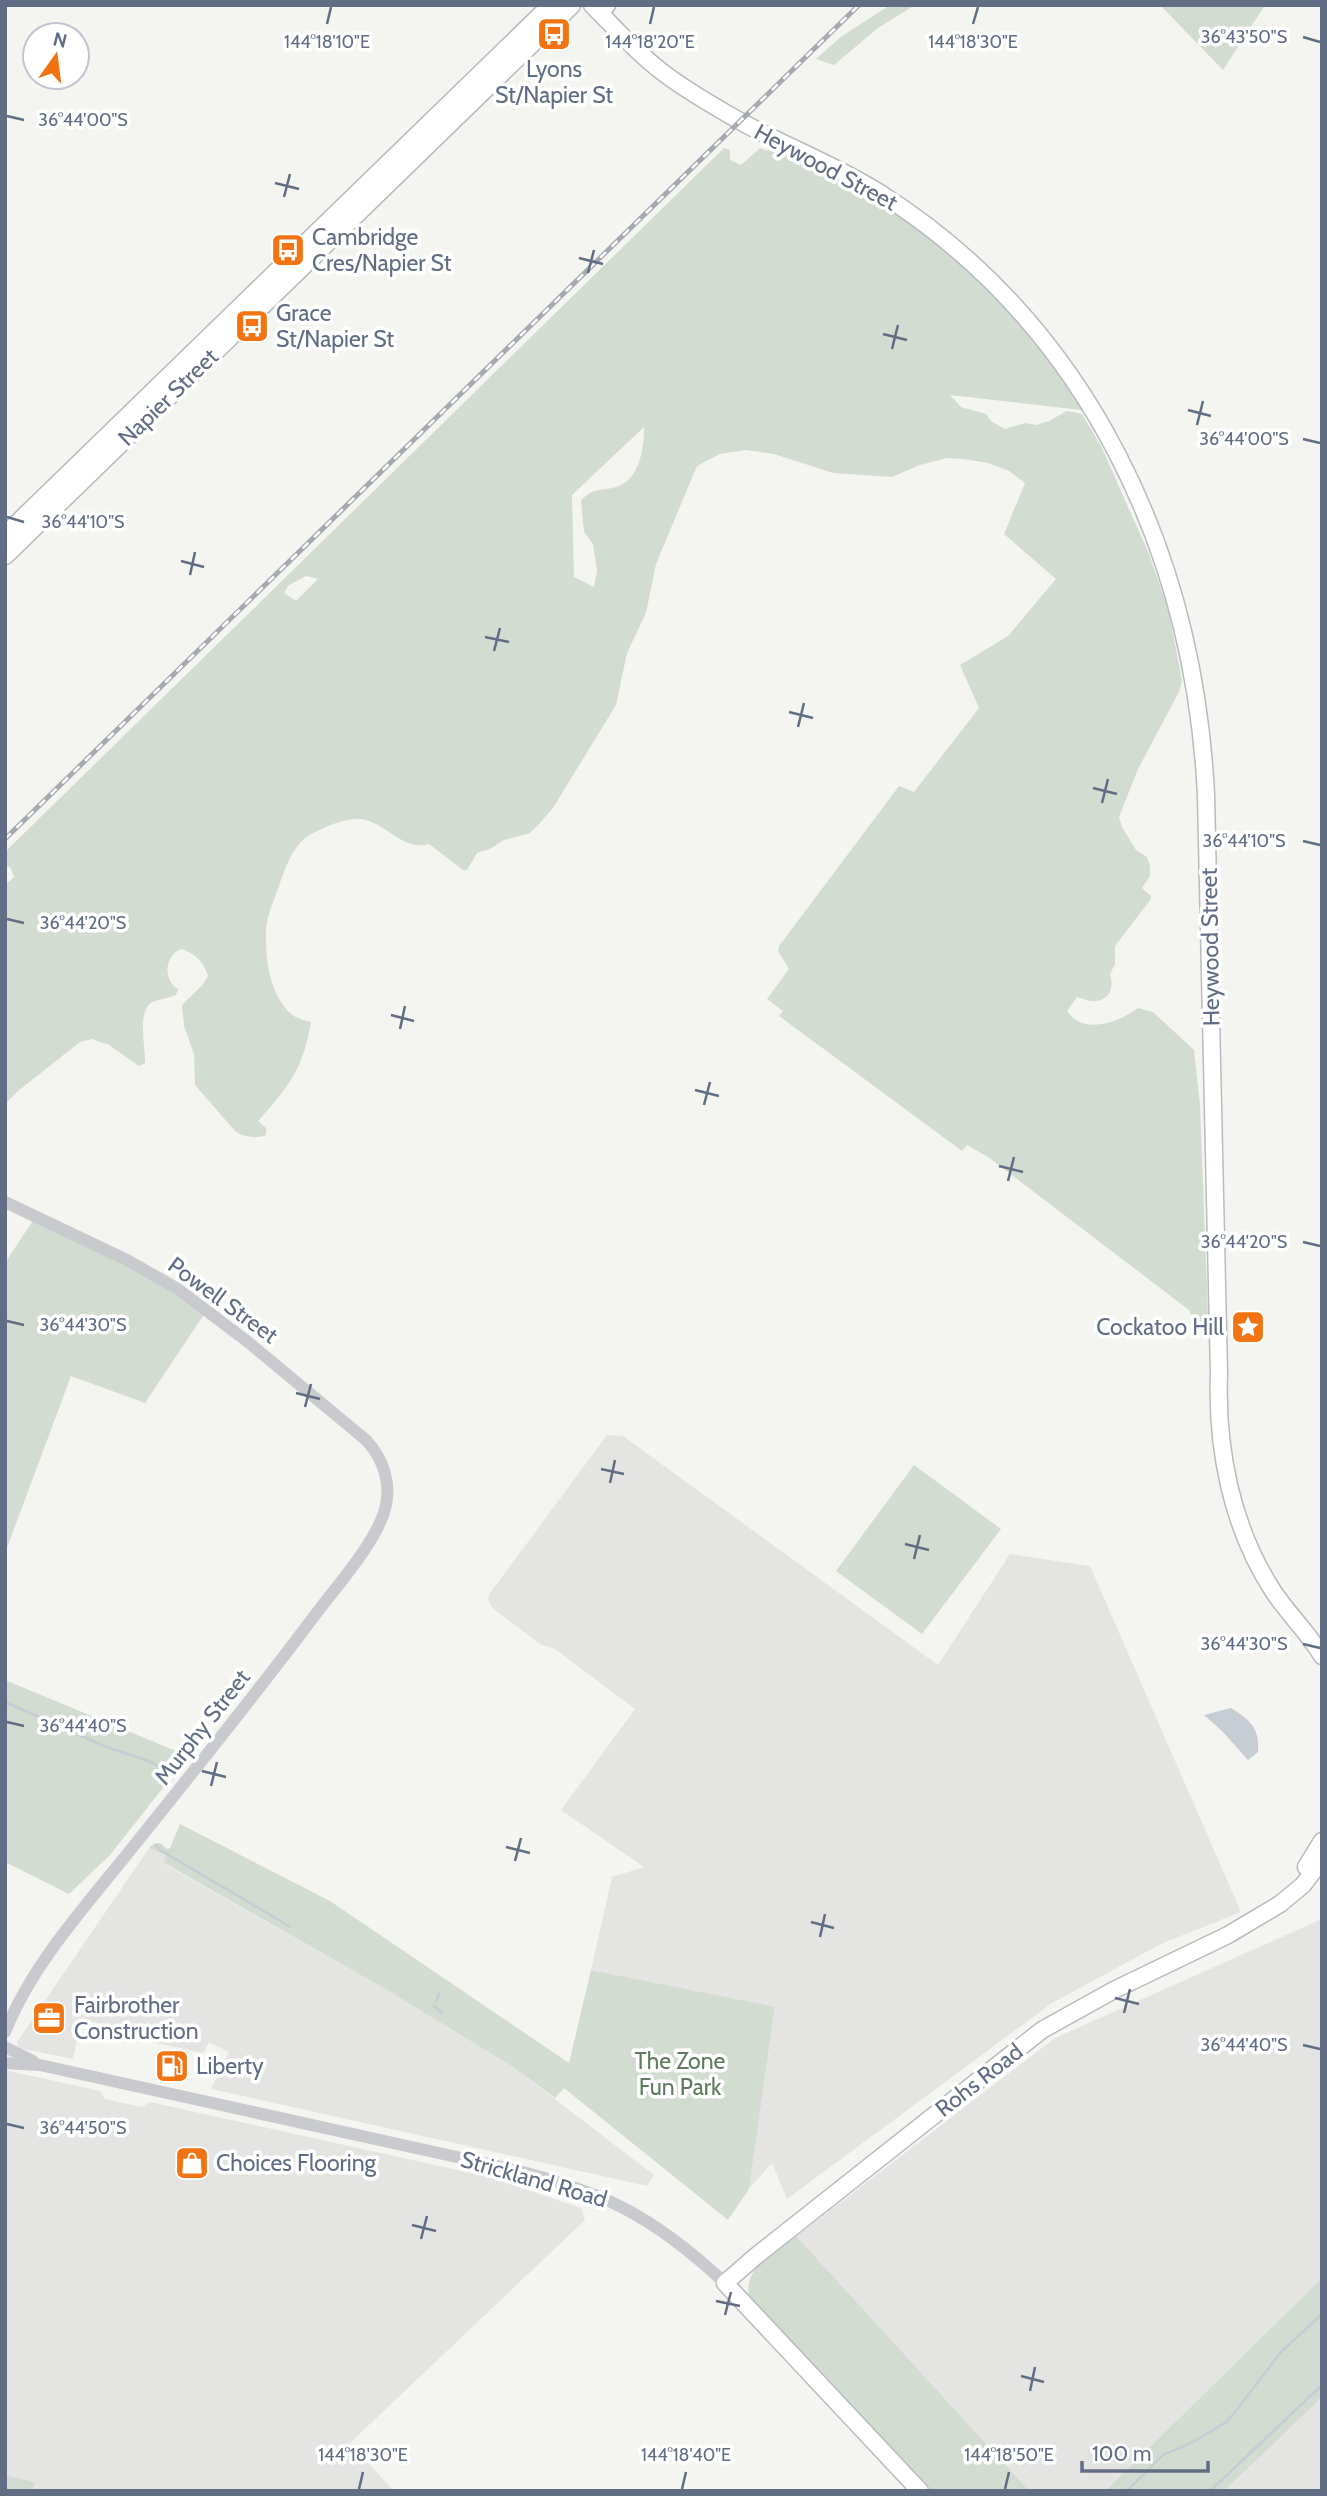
<svg xmlns="http://www.w3.org/2000/svg" width="1327" height="2496" font-family="Cabin,sans-serif">
<rect width="100%" height="100%" fill="#f4f5f0"/>
<!-- built -->
<g fill="#e4e5e3">
<path d="M607,1435L623,1436L938,1665L1010,1554L1090,1566L1241,1912L1163,1943L1052,2003L787,2199L772,2163L749,2189L775,2008L591,1970L612,1877L644,1867L561,1810L635,1709L555,1649L540,1644L495,1610L490,1605L488,1598L490,1593Z"/>
<path d="M149,1848L165,1855L164,1864L387,1990L513,2067L654,2175L647,2186L211,2089L229,2052L209,2042L203,2053L105,2032L106,2025L81,2019L73,2059L19,2048L17,2042Z"/>
<path d="M1322,1919V2278L1105,2491H1028L794,2238L1055,2038Z"/>
<path d="M5,2070L100,2091L105,2099L142,2107L150,2102L489,2177L581,2208L585,2220L350,2443L394,2491H33L35,2482L5,2475Z"/>
<path d="M1322,2397V2491H1224L1316,2401Z"/>
</g>
<!-- green -->
<g fill="#d3dcd0" fill-rule="evenodd">
<path d="M890,5H915L878,28L834,65L816,59L842,36Z"/>
<path d="M1160,5H1265L1223,70Z"/>
<path d="M724,148L730,150V160L741,165L760,148L767,151L769,148L830,174L862,192L902,209L991,277L1089,411L950,395L961,407L986,414L991,421L1005,429L1025,423L1036,425L1049,421L1067,411L1082,414L1101,446L1149,554L1169,612L1182,681L1179,692L1138,769L1119,817L1122,827L1136,850L1147,857L1150,866V876L1142,888L1151,896V899L1115,946V964L1110,974C1114,986 1111,1000 1095,1001C1090,1002 1082,998 1077,997L1067,1011C1083,1035 1118,1023 1138,1008L1153,1012L1194,1050L1200,1105L1208,1316L1201,1323L1193,1318L1189,1310L988,1157L967,1145L962,1151L779,1016L783,1011L767,999L789,969L778,951L779,946L899,786L914,792L979,708L960,665L1008,636L1056,579L1004,534L1025,483L1009,471L988,463L964,459L947,458L920,465L892,477L833,473L774,454L746,450L720,454L697,466L656,564L646,613L627,653L616,705L553,808L538,825L530,833L504,840L490,849L477,853L467,870H463L429,844C403,852 386,822 361,819C346,818 329,825 315,832C295,841 287,863 280,883C275,898 267,914 266,930C265,956 269,991 288,1011C294,1018 303,1020 311,1022C303,1069 289,1086 258,1121L266,1128V1135C257,1139 245,1137 236,1132L195,1085L194,1054L184,1026L182,1006C190,995 202,989 208,976C203,961 196,954 181,949C164,956 163,980 178,989L176,995C169,998 160,999 153,1002C136,1009 146,1049 145,1063L139,1066L109,1045L92,1039L80,1042L18,1091L5,1104V885L14,877L10,867L5,866V852ZM644,427C644,448 640,480 616,487C598,492 597,486 581,500L584,532L593,544L597,571L594,587L574,577L572,495ZM306,576L318,579L296,601L284,593L289,585Z"/>
<path d="M36,1216L207,1310L145,1403L71,1376L5,1553V1263Z"/>
<path d="M914,1465L1001,1529L922,1634L836,1571Z"/>
<path d="M5,1680L188,1756L110,1855L69,1894L5,1862Z"/>
<path d="M180,1824L330,1901L569,2063L591,1970L775,2007L749,2189L728,2220L564,2088L555,2098L513,2067L387,1990L164,1863L165,1855L149,1848L153,1844L160,1843L167,1849L170,1848Z"/>
<path d="M796,2236L1029,2491H927L751,2303C738,2270 773,2254 796,2236Z"/>
<path d="M1322,2278V2397L1224,2491H1105Z"/>
<path d="M5,2475L35,2482L33,2491H5Z"/>
</g>
<!-- water -->
<path fill="#c6cdd4" d="M1231,1708C1250,1720 1260,1728 1258,1752L1248,1760L1222,1731L1204,1715Z"/>
<g fill="none" stroke-linecap="round" stroke-linejoin="round">
<!-- stream -->
<g stroke="#c6cdd4" stroke-width="2.5">
<path d="M5,1702L106,1747L149,1761L166,1770L170,1776"/>
<path d="M156,1845L160,1850L289,1926"/>
<path d="M436,2001L440,1992"/>
<path d="M434,2006L442,2013"/>
<path d="M1127,2491L1163,2455L1193,2442L1228,2421L1281,2352L1322,2314"/>
<path d="M1210,2491L1322,2385"/>
</g>
<!-- major casing -->
<g stroke="#b8bbbf" stroke-width="19">
<g id="major">
<path d="M592,5C615,28 636,52 661,71C685,90 712,105 738,120C784,146 834,164 880,193C1089,326 1194,553 1206,795L1219,1374C1216,1449 1232,1528 1273,1591C1288,1614 1308,1632 1322,1656"/>
<path d="M1306,1867L1322,1841"/>
<path d="M920,2491L725,2283L756,2256L1042,2030L1114,1990L1228,1935L1280,1904L1303,1885L1322,1860"/>
</g>
</g>
<!-- highway casing -->
<g stroke="#b8b9bd" stroke-width="21">
<g id="highway">
<path d="M605,6L606,5"/>
<path d="M5,536L552,5"/>
<path d="M5,555L571,5"/>
</g>
</g>
<!-- minor -->
<g stroke="#c8cace" stroke-width="12">
<path d="M5,1202L127,1260L178,1289L248,1342L366,1440C383,1458 392,1484 385,1509C376,1543 334,1589 312,1619C252,1699 190,1776 128,1853C83,1909 32,1965 5,2032"/>
<path d="M5,2047L33,2061"/>
<path d="M5,2063L40,2065L502,2167C600,2190 650,2213 725,2283"/>
</g>
<!-- major -->
<use href="#major" stroke="#fff" stroke-width="16"/>
<!-- highway -->
<use href="#highway" stroke="#fff" stroke-width="18"/>
<!-- rail casing -->
<g stroke="#a5a9b0" stroke-width="5">
<path id="rail" d="M5,839L859,5"/>
</g>
<!-- rail -->
<use href="#rail" stroke="#fff" stroke-width="2.5" stroke-dasharray="8" stroke-linecap="butt"/>
</g>
<!-- ticks -->
<path fill="none" stroke="#616d84" stroke-width="2.5" d="M327,24L331,7M650,24L654,7M973,24L978,7M1303,37L1320,42M7,116L24,120M275,183L299,189M284,197L290,174M579,258L603,264M588,273L594,250M883,334L907,340M892,349L898,325M1188,410L1211,416M1197,425L1203,401M1303,439L1320,443M7,517L24,522M181,561L204,567M190,575L195,552M485,637L509,642M494,651L500,628M789,712L813,718M798,727L804,703M1093,788L1117,794M1102,803L1108,779M1303,841L1320,845M7,919L24,923M391,1015L414,1021M400,1029L405,1006M695,1090L719,1096M704,1105L710,1082M999,1166L1023,1172M1008,1181L1014,1157M1303,1242L1320,1246M7,1321L24,1325M296,1393L320,1399M305,1407L311,1384M601,1469L624,1474M610,1483L615,1460M905,1544L929,1550M914,1559L920,1535M1303,1644L1320,1648M7,1722L24,1726M202,1771L226,1777M211,1786L217,1762M506,1847L530,1853M515,1861L521,1838M811,1922L834,1928M820,1937L825,1914M1115,1998L1139,2004M1124,2013L1130,1989M1303,2045L1320,2049M7,2124L24,2128M412,2225L436,2231M421,2239L427,2216M716,2301L740,2306M725,2315L731,2292M1021,2376L1044,2382M1030,2391L1035,2367M359,2489L363,2472M682,2489L686,2472M1005,2489L1009,2472"/>
<!-- icons -->
<defs>
<g id="bus-square" transform="scale(1.75)"><rect x="-9" y="-9" width="18" height="18" rx="4" fill="#f27312" stroke="#fff"/><path d="M-5-6H5V4H4V6H2V4H-2V6H-4V4H-5ZM-3.5-4V0h7V-4ZM-3.5 1.2v1.5H-2V1.2ZM2 1.2v1.5H3.5V1.2Z" fill="#fff"/></g>
<g id="sight-square" transform="scale(1.75)"><rect x="-9" y="-9" width="18" height="18" rx="4" fill="#f27312" stroke="#fff"/><path d="M0-6L1.8-2.2L6-1.7L2.9 1.2L3.7 5.4L0 3.3L-3.7 5.4L-2.9 1.2L-6-1.7L-1.8-2.2Z" fill="#fff"/></g>
<g id="office-square" transform="scale(1.75)"><rect x="-9" y="-9" width="18" height="18" rx="4" fill="#f27312" stroke="#fff"/><path d="M-6-3h4V-5.5h4V-3h4V5H-6ZM-1-4.5V-3h2v-1.5ZM-6 0V1H6V0Z" fill="#fff"/></g>
<g id="fuel-square" transform="scale(1.75)"><rect x="-9" y="-9" width="18" height="18" rx="4" fill="#f27312" stroke="#fff"/><path d="M-5.5-6h7V0h2V4h1.3V-2.5L3-4.5l.8-.8L6-3V5H2.5V1h-1V6h-7ZM-4.2-4.7v3.2H.2V-4.7Z" fill="#fff"/></g>
<g id="shop-square" transform="scale(1.75)"><rect x="-9" y="-9" width="18" height="18" rx="4" fill="#f27312" stroke="#fff"/><path d="M-5-2.5h2.3a2.7 3.5 0 0 1 5.4 0H5L5.5 6h-11ZM-1.5-2.5h3a1.5 2.3 0 0 0-3 0Z" fill="#fff"/></g>
</defs>
<g fill-rule="evenodd">
<use href="#bus-square" x="554" y="34"/>
<use href="#bus-square" x="288" y="250"/>
<use href="#bus-square" x="252" y="326"/>
<use href="#sight-square" x="1248" y="1327"/>
<use href="#office-square" x="49" y="2018"/>
<use href="#fuel-square" x="172" y="2066"/>
<use href="#shop-square" x="192" y="2163"/>
</g>
<g text-anchor="middle" stroke-width="7" stroke-linejoin="round" paint-order="stroke">
<!-- poi labels -->
<g font-size="23" fill="#616d84" stroke="#fff" text-anchor="start">
<text x="554" y="77" text-anchor="middle">Lyons<tspan x="554" dy="26">St/Napier St</tspan></text>
<text x="312" y="245">Cambridge<tspan x="312" dy="26">Cres/Napier St</tspan></text>
<text x="276" y="321">Grace<tspan x="276" dy="26">St/Napier St</tspan></text>
<text x="1224" y="1335" text-anchor="end">Cockatoo Hill</text>
<text x="74" y="2013">Fairbrother<tspan x="74" dy="26">Construction</tspan></text>
<text x="196" y="2074">Liberty</text>
<text x="216" y="2171">Choices Flooring</text>
</g>
<!-- street labels -->
<g font-size="23" fill="#616d84" stroke="#fff">
<text transform="translate(826 167) rotate(28)" y="8">Heywood Street</text>
<text transform="translate(168 397) rotate(-44)" y="8">Napier Street</text>
<text transform="translate(1210 947) rotate(-91)" y="8">Heywood Street</text>
<text transform="translate(223 1300) rotate(36)" y="8">Powell Street</text>
<text transform="translate(202 1727) rotate(-52)" y="8">Murphy Street</text>
<text transform="translate(979 2080) rotate(-38)" y="8">Rohs Road</text>
<text transform="translate(534 2179) rotate(16)" y="8">Strickland Road</text>
</g>
<!-- park labels -->
<g font-size="23" fill="#607a60" stroke="#fff">
<text x="680" y="2069">The Zone<tspan x="680" dy="26">Fun Park</tspan></text>
</g>
</g>
<g font-size="18" text-anchor="middle" fill="#616d84" stroke="#fff" stroke-width="7" stroke-linejoin="round" paint-order="stroke">
<text x="1244" y="43">36°43'50"S</text>
<text x="650" y="48">144°18'20"E</text>
<text x="973" y="48">144°18'30"E</text>
<text x="327" y="48">144°18'10"E</text>
<text x="83" y="126">36°44'00"S</text>
<text x="1244" y="445">36°44'00"S</text>
<text x="83" y="528">36°44'10"S</text>
<text x="1244" y="847">36°44'10"S</text>
<text x="83" y="929">36°44'20"S</text>
<text x="1244" y="1248">36°44'20"S</text>
<text x="83" y="1331">36°44'30"S</text>
<text x="1244" y="1650">36°44'30"S</text>
<text x="83" y="1732">36°44'40"S</text>
<text x="1244" y="2051">36°44'40"S</text>
<text x="83" y="2134">36°44'50"S</text>
<text x="363" y="2461">144°18'30"E</text>
<text x="686" y="2461">144°18'40"E</text>
<text x="1009" y="2461">144°18'50"E</text>
</g>
<!-- border -->
<rect width="1327" height="2496" fill="none" stroke="#616d84" stroke-width="14"/>
<!-- north arrow -->
<g transform="translate(56 56) rotate(14)"><circle r="33" fill="#ffffff" stroke="#c0c5ce" stroke-width="2"/>
<path d="M0-5L12 26L0 18L-12 26Z" fill="#f27312"/>
<text y="-10" font-size="19" font-weight="bold" text-anchor="middle" fill="#616d84">N</text>
</g>
<!-- scale -->
<path d="M1082 2461v10h126v-10" fill="none" stroke="#616d84" stroke-width="3.5"/>
<text x="1092" y="2461" font-size="21" fill="#616d84" stroke="#ffffff" stroke-width="5" paint-order="stroke">100 m</text>
</svg>
